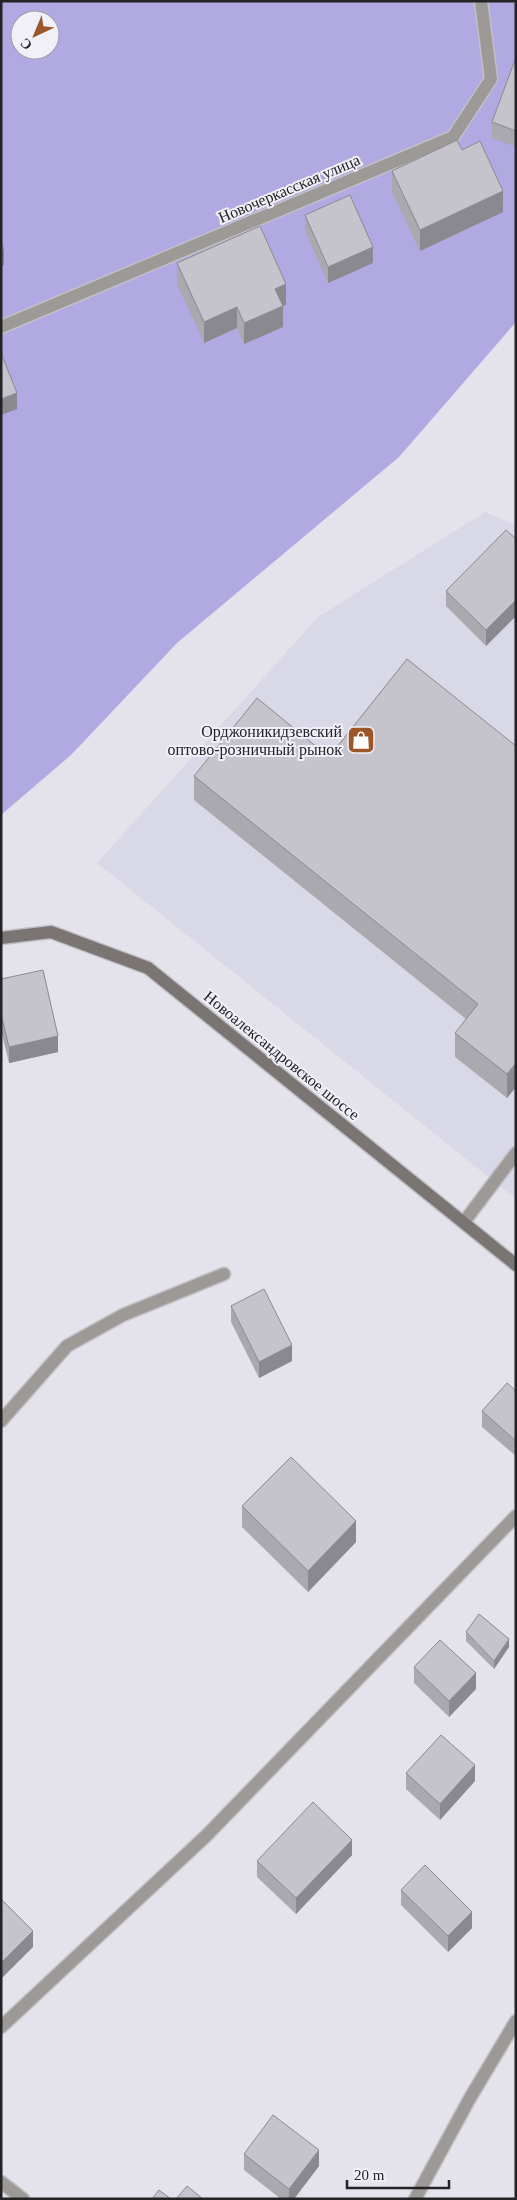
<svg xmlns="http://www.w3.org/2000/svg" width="517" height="2200" font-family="Georgia,serif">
<rect width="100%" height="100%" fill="#e4e3eb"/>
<!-- built -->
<path fill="#d9d8e7" d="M485,512L516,525V1199L97,863L318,617Z"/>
<!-- garden -->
<path fill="#b1a9e1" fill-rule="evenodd" d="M1,1H516V322L399,457L177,643L71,755L1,815ZM20,20H50V50H20Z"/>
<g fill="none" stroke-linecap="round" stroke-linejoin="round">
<!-- service casing -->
<g stroke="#c1c0c8" stroke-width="15">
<path id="service" d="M464,1222L516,1153"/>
</g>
<!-- minor casing -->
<g stroke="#c1c0c8" stroke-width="15">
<g id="minor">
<path d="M1,327L453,137L491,79L481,1"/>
<path d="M1,1421L67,1346L123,1315L224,1274"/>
<path d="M1,2027L207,1835L516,1516"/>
<path d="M1,2182L23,2199"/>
<path d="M415,2199L470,2098L516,2021"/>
</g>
</g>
<!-- secondary casing -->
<g stroke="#c1c0c8" stroke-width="15">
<path id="secondary" d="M1,938L51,932L148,968L516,1265"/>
</g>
<!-- service -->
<use href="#service" stroke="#9d9997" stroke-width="12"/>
<!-- minor -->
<use href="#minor" stroke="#9d9997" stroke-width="12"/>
<!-- secondary -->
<use href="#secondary" stroke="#7a7573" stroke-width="12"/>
</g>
<!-- wall -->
<g fill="#a9a9af">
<path d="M516,57V147L492,138V122Z"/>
<path d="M392,171L503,212L420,251L392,192Z"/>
<path d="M305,215L373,263L328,283L305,231Z"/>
<path d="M177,263L286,305L283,306V327L244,344L237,328L204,343L177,284Z"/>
<path d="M516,539V616L486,646L446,606V591Z"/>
<path d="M516,746V1087L507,1098L455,1057V1033L466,1019L194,800V776L329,757Z"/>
<path d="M1,979L58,1052L9,1063L1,1030Z"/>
<path d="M231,1306L292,1361L259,1378L231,1322Z"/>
<path d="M516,1391V1456L482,1427V1411Z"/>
<path d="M242,1506L356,1542L308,1592L242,1527Z"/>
<path d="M466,1632L509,1647L494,1669L466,1641Z"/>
<path d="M414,1667L476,1689L449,1717L414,1683Z"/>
<path d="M406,1773L475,1781L440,1820L406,1789Z"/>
<path d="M352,1855L296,1914L257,1877V1861Z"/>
<path d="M401,1890L472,1928L448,1952L401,1905Z"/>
<path d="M244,2154L319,2166L294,2199H281L244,2170Z"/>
</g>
<!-- shaded-wall -->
<g fill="#8a898f">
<path d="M503,191V212L420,251V230Z"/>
<path d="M373,247V263L328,283V267Z"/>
<path d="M4,249V265L1,266V250Z"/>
<path d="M286,284V305L283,306V327L244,344V323L275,289Z"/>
<path d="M237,307V328L204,343V322Z"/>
<path d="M17,393V409L1,415V399Z"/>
<path d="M516,600V616L486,646V630Z"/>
<path d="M58,1036V1052L9,1063V1047Z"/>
<path d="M516,1063V1087L507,1098V1074Z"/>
<path d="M292,1345V1361L259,1378V1362Z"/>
<path d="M356,1521V1542L308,1592V1571Z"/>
<path d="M509,1639V1647L494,1669V1661Z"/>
<path d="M476,1673V1689L449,1717V1701Z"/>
<path d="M475,1765V1781L440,1820V1804Z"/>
<path d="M352,1840V1855L296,1914V1898Z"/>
<path d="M472,1912V1928L448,1952V1936Z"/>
<path d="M33,1931V1947L1,1979V1963Z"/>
<path d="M319,2150V2166L294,2199H289V2189Z"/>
</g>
<!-- building -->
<g fill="#c5c4cc" stroke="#8a898f">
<path d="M516,57V131L492,122Z"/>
<path d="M457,140L462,150L480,141L503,191L420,230L392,171Z"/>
<path d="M350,195L373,247L328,267L305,215Z"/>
<path d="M260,226L286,284L275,289L283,306L244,323L237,307L204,322L177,263Z"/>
<path d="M1,243L4,249L1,250Z"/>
<path d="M1,353L17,393L1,399Z"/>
<path d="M506,530L516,539V600L486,630L446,591Z"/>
<path d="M407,659L516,746V1063L507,1074L455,1033L478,1004L194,776L257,698L329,757Z"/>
<path d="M43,970L58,1036L9,1047L1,1014V979Z"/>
<path d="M264,1289L292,1345L259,1362L231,1306Z"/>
<path d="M507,1383L516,1391V1441L482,1411Z"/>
<path d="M291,1457L356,1521L308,1571L242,1506Z"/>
<path d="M479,1614L509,1639L494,1661L466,1632Z"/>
<path d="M440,1640L476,1673L449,1701L414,1667Z"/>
<path d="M441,1735L475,1765L440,1804L406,1773Z"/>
<path d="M313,1802L352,1840L296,1898L257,1861Z"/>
<path d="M425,1865L472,1912L448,1936L401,1890Z"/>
<path d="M1,1899L33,1931L1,1963Z"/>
<path d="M273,2115L319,2150L289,2189L244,2154Z"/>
<path d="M187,2186L203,2199H176Z"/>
<path d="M159,2190L171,2199H152Z"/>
</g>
<!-- icons -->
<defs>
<g id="shop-square" transform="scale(1.4375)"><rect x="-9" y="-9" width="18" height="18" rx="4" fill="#9b562a" stroke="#f1f0f8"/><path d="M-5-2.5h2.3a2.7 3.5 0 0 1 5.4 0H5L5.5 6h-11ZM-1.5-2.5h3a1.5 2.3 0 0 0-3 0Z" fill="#fff"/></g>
</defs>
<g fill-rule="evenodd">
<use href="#shop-square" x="361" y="740"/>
</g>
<g text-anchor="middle" stroke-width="4" stroke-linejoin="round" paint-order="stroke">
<!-- street labels -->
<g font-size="16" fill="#232326" stroke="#f1f0f8">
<text transform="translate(289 188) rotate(-23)" y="6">Новочеркасская улица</text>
<text transform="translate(282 1055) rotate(39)" y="6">Новоалександровское шоссе</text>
</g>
<!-- poi labels -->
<g font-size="16" fill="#232326" stroke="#f1f0f8" text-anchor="end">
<text x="342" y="737">Орджоникидзевский<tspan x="342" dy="18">оптово-розничный рынок</tspan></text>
</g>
</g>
<!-- border -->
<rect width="517" height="2200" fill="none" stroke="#232326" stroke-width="5"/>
<!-- north arrow -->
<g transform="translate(35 35) rotate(224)"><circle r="24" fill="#f1f0f8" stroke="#9f9ea4"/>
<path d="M0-4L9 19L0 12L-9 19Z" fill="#9b562a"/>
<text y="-8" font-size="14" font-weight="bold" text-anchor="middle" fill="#232326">С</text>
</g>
<!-- scale -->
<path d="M347 2180v8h102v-8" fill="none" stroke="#232326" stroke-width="2.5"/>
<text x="354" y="2180" font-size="15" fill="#232326" stroke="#f1f0f8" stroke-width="4" paint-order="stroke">20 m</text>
</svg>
